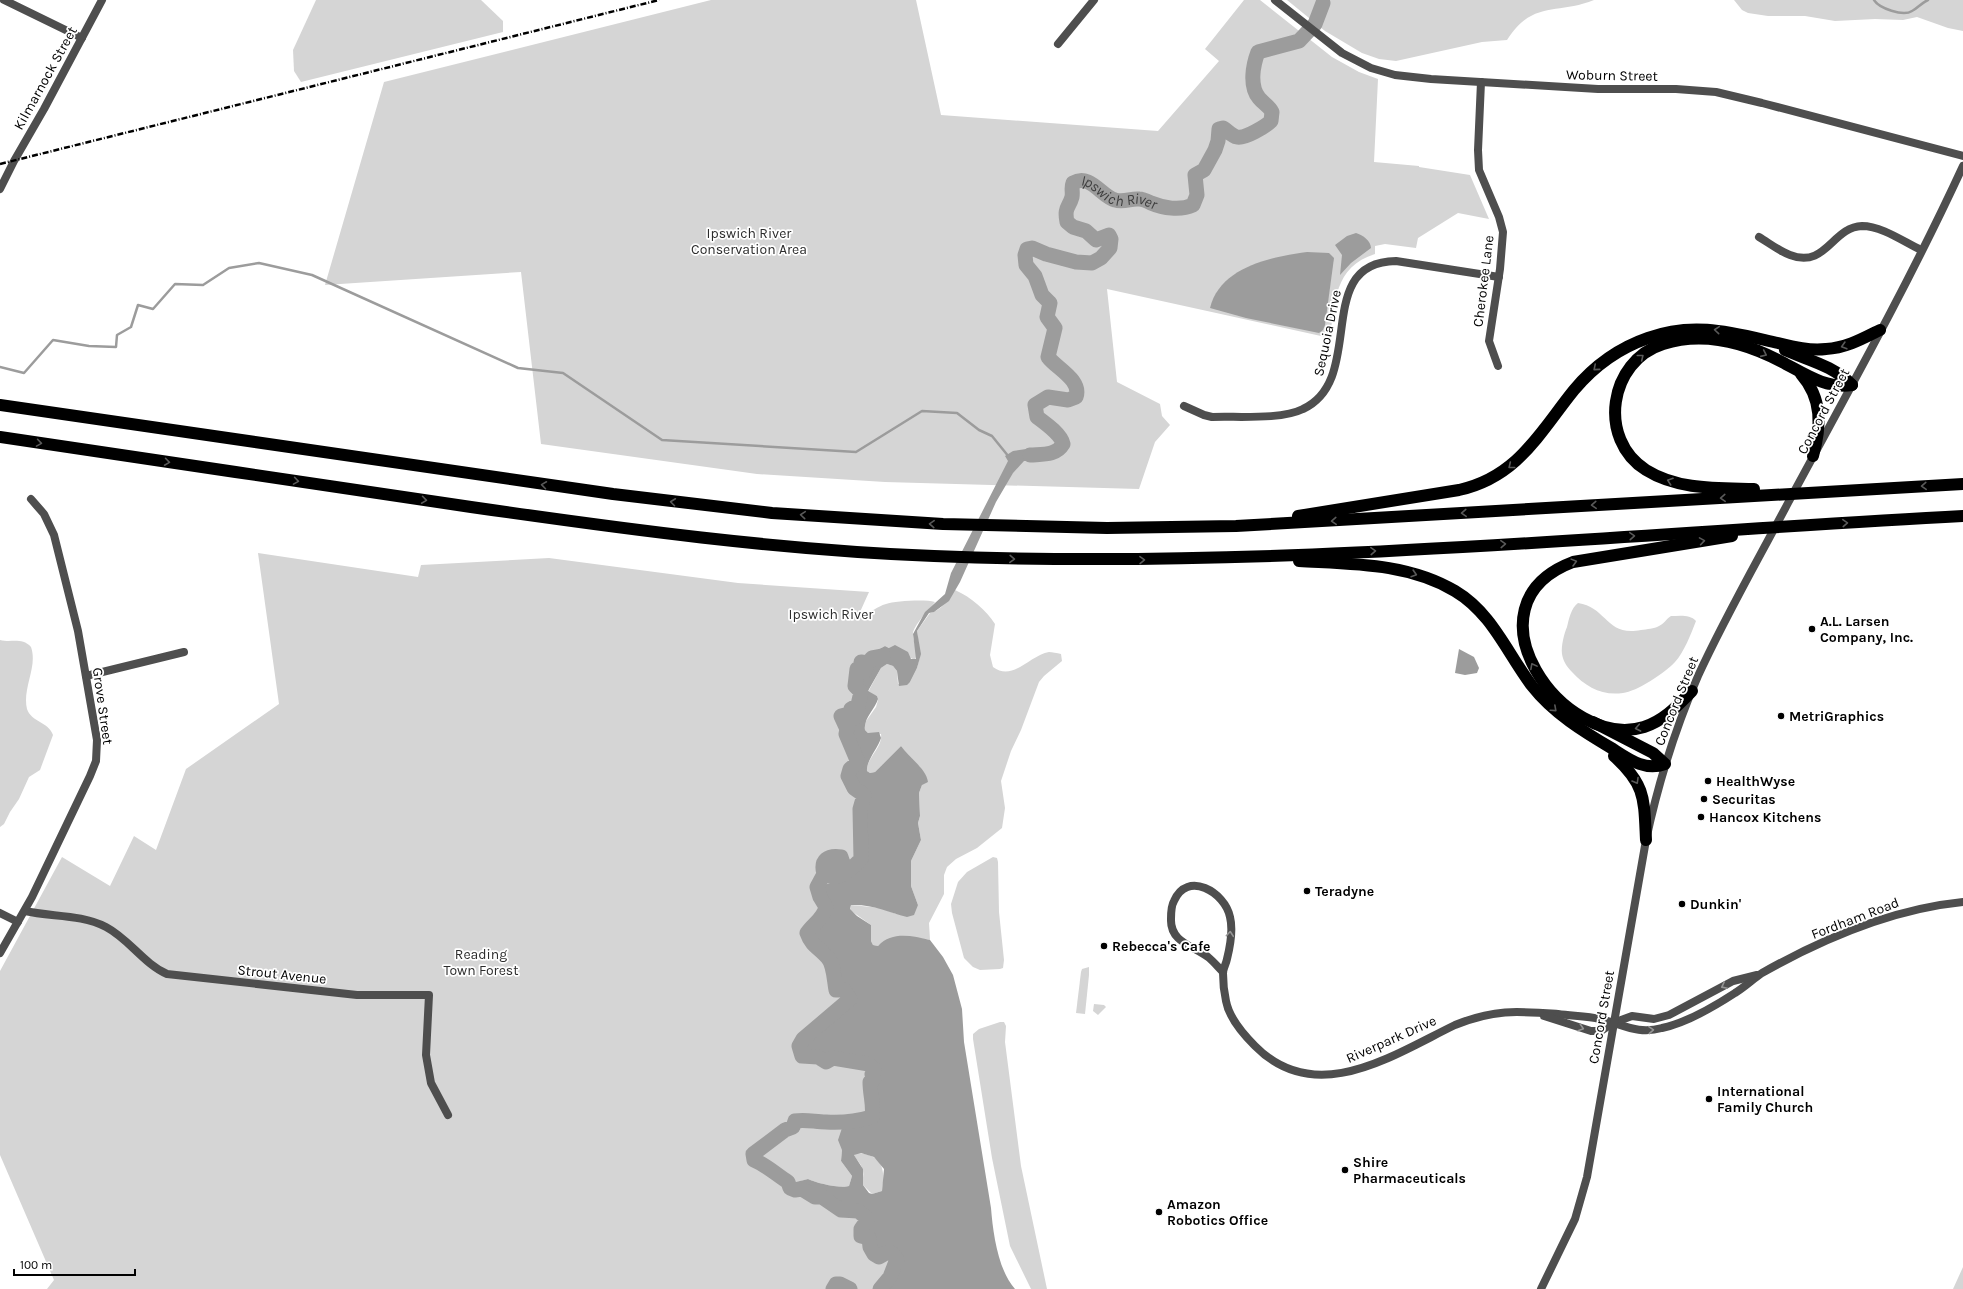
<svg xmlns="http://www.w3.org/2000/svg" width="1963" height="1289" font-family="Karla,sans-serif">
<rect width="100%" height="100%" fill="#fff"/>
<!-- green -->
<g fill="#d5d5d5">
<path d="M316,0H481L503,21V32L301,82L294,71L293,50Z"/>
<path d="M711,0H916L941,115L1158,131L1219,61L1205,49L1244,0H1260L1332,57L1359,72L1378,79L1374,162L1419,166V167L1470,175L1489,219L1458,213L1418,238L1416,248L1385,244L1375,246V254C1334,267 1335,302 1330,338L1107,289L1117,382L1160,404L1162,416L1170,425L1155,442L1139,489L885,482L757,474L541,444L521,272L325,285L384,82Z"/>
<path d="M1287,0H1594C1557,15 1532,0 1507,40L1482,42L1396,61L1379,59L1362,53L1325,31Z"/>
<path d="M1734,0H1963V31L1948,28L1917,17L1903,20L1875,19L1835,21L1805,16H1768L1748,13L1742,10Z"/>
<path d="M258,553L418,577L421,565L549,558L738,583L869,592L860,612C871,615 875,607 886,604C895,601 925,599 935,602C929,609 916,623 913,632C912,641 919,651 915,660L885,646L872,653V658L868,663L862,662V665L866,667C864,677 846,680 861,692L858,705L851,711L856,710L860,714L853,719L841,716L847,729L846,734L857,760L856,764L853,767L861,791L864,795L860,809L861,859C850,869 839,880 825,884L820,897L826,907L825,913L812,926L816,948C835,962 831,968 836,990H844L850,997L849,1003L840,1008L801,1052L802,1056C812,1057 825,1063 833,1058L869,1064L874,1069V1079L870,1083C869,1095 874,1105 872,1117L857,1121L842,1150L841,1161L852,1176L849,1186C841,1189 816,1183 808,1179L797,1182L796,1186L814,1197H822L841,1210L858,1211L868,1219L861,1229C869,1238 871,1248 879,1257L886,1253H892L897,1259L890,1277L880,1289H850L847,1287H834L833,1289H47L54,1280L0,1155V971L62,857L110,886L134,836L156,850L186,769L279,704Z"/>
<path d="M955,590C971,597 986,610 995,624L990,655L993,667C1013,682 1030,655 1049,652C1052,652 1057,653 1061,654L1062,661L1044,676L1039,682L1021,730L1011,751L1001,781L1005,808L1002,828L977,848L956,859L947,867L944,875V894L929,923L930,940C913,937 891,933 878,946L873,945L871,941V925L850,910L851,905L882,908L896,914L918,905L911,886V861L921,840L918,823L920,816L919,793L922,785L920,767L907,756L901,746L875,772L870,773L867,771C866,758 883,748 881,734L868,733L865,730L864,724L876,707L878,700L877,696L868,692L881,668L887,664L893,666L897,671L898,684L910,682L917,668L920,656L917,631L930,613C941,611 949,599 955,590Z"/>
<path d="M1578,603C1607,607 1606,637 1641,630C1647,629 1654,629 1659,626C1664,624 1666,619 1671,616C1679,616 1690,614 1696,621C1691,634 1684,652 1675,662C1666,672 1636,692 1623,693C1602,696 1586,687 1572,672C1567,667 1563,661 1562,654C1561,646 1564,634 1567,627C1569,619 1571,608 1578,603Z"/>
<path d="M0,640C11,643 22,637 31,647C38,667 22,688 27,709C31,722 49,722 53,735L40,770L29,777L19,799L10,812L4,824L0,827Z"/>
<path d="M993,857L997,858L998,862L999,912L1004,960L1003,968L1000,969L980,970L973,967L964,958L952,913L951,904L958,882L967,872Z"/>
<path d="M1089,967V975L1085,1014L1076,1013L1081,972L1082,969Z"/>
<path d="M1094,1004L1104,1005L1106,1007L1098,1015L1093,1011Z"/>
<path d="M1000,1022H1004L1006,1026L1005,1042L1021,1166L1047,1289H1031L1010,1246L992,1158L973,1039V1034L979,1029Z"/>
<path d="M856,1153C882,1154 886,1168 882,1191L872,1194L863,1185C862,1180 864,1175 863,1171C862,1164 857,1161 854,1155Z"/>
<path d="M1963,1267V1289H1953Z"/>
</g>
<!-- water -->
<g fill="#9c9c9c" fill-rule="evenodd">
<path d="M1356,233C1363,235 1371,241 1371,248L1351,263L1340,275L1342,255L1335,245L1347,236Z"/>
<path d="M1307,252L1329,253L1334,258L1325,325L1323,330L1319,333L1246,318L1210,308C1220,267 1271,257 1307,252Z"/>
<path d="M1033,448L1050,451L1049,459L1024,461L1013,473L996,502L960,582L949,601L934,612L929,613L917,631L921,654L917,668L910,682L907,685L899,686L897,671L893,666L887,664L881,668L868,691L877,696L878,699C875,709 863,719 865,730L868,733L879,732L881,738C878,748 866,761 867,771L870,773L875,772L901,746C909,758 926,768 928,782L922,785L919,793L920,816L918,823L921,840L911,861V886L918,905L914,915L907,917C888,912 872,904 851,905L850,909L857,916L871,925V941L873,945L878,946C892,931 912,936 930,940L943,957L953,975L962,1009L964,1042L991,1208C993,1233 998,1270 1015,1289H880L890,1277L897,1259L892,1253H886L879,1257L874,1254L870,1247L869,1238L861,1236V1229L868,1219L858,1211L841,1210L822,1197H815L796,1186V1182L808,1179C816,1183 841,1189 849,1186L852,1176L841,1161L842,1150L838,1140L842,1128L872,1117C874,1105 869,1095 870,1082L874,1079L872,1074L874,1069L869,1064L833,1058L825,1062L818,1057L802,1056L799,1046L803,1039L840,1008L849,1003L850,997L844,990H836C834,980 834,964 827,957C819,948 811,945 807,933C811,927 827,913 826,908C825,903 820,898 819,893L821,886L833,882L847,872L861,859L860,809L864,795L854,788L848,776L850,769L856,764L857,760L846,734L847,729L841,716L845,715L853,719L859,714L856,710L851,711V709L858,705L861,693L855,686L857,677L855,674L857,669L864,672L866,667L861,665V662L868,663L872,657V653L885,646L889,648L895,645L908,652L911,659H916L913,634L925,612L945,594L951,573L1008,461L1005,456L1013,451ZM861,1153L874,1157L884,1169L882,1191L872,1194L869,1193L863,1185V1169L854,1155Z"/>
<path d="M1459,649L1474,657L1479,668L1477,673L1465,675L1455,673Z"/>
<path d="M836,1284H840L850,1289H833Z"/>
</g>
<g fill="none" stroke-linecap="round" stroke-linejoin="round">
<!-- stream -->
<g stroke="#9c9c9c" stroke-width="2.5">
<path d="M1874,0C1879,8 1903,17 1912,11C1918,8 1921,3 1928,0"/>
<path d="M1323,3L1327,0"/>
<path d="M0,367L24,373L53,340L89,346L116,347L117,335L131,327L138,305L153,309L175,284L203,285L229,268L259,263L312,275L518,368L563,373L662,440L856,452L922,411L957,413L979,430L992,436L1009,457"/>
</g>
<!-- river -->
<g stroke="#9c9c9c" stroke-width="15">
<path id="s1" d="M1030,455C1042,454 1056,456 1063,444C1061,434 1045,423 1037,417L1035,405L1048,397L1068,400L1076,397C1082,380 1056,368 1048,357L1055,328L1047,317L1050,303L1042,295L1035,276L1026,265L1025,255L1027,249L1032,248L1046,254L1076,262L1092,263L1101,258L1110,248L1111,239L1109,235L1096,240L1086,231L1073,227L1067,222C1064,207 1069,208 1072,197C1073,192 1071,188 1073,183C1090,173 1101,196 1115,200C1124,203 1131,198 1139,199C1143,199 1147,201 1151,203C1163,208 1180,211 1193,205L1197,195L1195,175L1204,170L1215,150L1218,141L1219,129L1223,128C1228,131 1232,136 1237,137C1245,139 1266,126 1271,121L1272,112C1269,106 1263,103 1259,98C1249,86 1253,65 1258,52L1299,41L1315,24L1323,3"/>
<path d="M833,1289L836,1284H840L850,1289"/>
<path d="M880,1289L890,1277L897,1259L892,1253H886L879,1257L874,1254L870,1247L869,1238L861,1236V1229L868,1219L858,1211L841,1210L822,1197H815L802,1189L795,1190L790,1188L788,1182C777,1175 766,1165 754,1160L753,1154L785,1130L793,1127L795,1121C806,1119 815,1122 826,1122C842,1123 858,1121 872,1117C874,1105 870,1095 870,1082L874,1079L872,1074L874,1069L869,1064L833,1058L826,1062L818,1057L802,1056L799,1046L803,1039L850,999L844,990H836C834,980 834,964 827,957C819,948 811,945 807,933C813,924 824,918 826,907L820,897L817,887L824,874C820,860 828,855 841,857L843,863L830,868L828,871L830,876C844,878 852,868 861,859L860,809L864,795L854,788L848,776L850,769L856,764L857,760L846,734L847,729L841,716L845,715L853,719L860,714L856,710L851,711V709L858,705L861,692L855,686L857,669L864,672L866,667L861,665V662L868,663L872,658L883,656"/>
</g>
<!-- minor -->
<g stroke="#4e4e4e" stroke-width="8">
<path d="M4,0L82,38"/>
<path d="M1058,44L1094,0"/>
<path d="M1481,82L1478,150L1479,170L1499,217L1503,232L1500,269L1489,341L1498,366"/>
<path d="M0,189L14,161L44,109L102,0"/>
<path d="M1759,237C1769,243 1779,251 1790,255C1826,269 1832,227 1862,226C1882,226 1904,242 1921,250"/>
<path d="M1184,406L1204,415L1212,417C1237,416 1281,420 1303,409C1368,379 1311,262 1396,261L1499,277"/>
<path d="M86,676L184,652"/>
<path d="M25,911C51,917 81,914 106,927C129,939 144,964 167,974L357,995H429L426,1055L431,1083L448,1115"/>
<path d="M0,913L18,922"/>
<path d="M0,953L32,897L90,776L96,761L97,740L78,631L54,535L44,514L31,499"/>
<path d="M1223,972C1218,967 1213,961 1208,957C1193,946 1170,942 1171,919C1171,913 1171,906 1174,901C1187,870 1225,892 1230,917C1233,929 1230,947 1227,959C1226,964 1223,969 1223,973C1223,982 1224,992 1226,1001C1229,1018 1243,1034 1255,1046C1316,1108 1393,1055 1455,1025C1494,1009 1517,1011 1558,1014C1572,1016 1587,1016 1600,1019C1623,1024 1637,1035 1662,1028C1686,1023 1715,1006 1735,993C1745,987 1753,979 1762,973C1824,938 1892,909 1963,902"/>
<path d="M1544,1016L1591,1031H1601L1613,1023L1632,1016L1654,1019L1669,1015L1733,981L1757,975"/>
</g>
<!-- tertiary -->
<g stroke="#4e4e4e" stroke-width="8">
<path d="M1275,0L1342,53L1371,68L1395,75L1431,79L1598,89H1676L1716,92L1762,103L1963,156"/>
<path d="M1541,1289L1575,1219L1587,1177L1646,840C1658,784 1675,729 1698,676C1725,617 1758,560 1788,503C1848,392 1910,281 1963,166"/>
</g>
<!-- motorway -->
<g stroke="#000" stroke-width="12">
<path d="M1785,350C1810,361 1832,365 1852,385"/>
<path d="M1801,374C1823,399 1821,427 1813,456"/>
<path d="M0,405L613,494L772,513L943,524L1107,528L1236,526L1963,484"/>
<path d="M0,437C157,460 314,484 471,507C624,529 778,550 934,556C1277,570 1620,534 1963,516"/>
<path d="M1754,489C1717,488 1678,490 1646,470C1597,439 1609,361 1663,344C1704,331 1746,343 1782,362C1805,374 1826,389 1852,385"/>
<path d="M1298,516L1459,490C1518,477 1540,432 1574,390C1594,366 1619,348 1648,338C1694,321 1733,333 1778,343C1794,347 1810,351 1826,349C1846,348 1862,339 1880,330"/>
<path d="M1299,561C1352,564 1408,563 1455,591C1492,613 1507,653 1532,686C1553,713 1584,732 1613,749C1630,760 1645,771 1665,764L1653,753L1593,722"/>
<path d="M1692,691C1678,705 1665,720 1644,727C1564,752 1459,605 1573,562L1732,536"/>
<path d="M1614,756C1646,785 1644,799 1646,840"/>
</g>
<!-- rail -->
<path stroke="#000" stroke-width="2.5" stroke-dasharray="6 2 1 2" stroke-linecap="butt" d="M0,164L659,0"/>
</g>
<!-- one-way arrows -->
<defs><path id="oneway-chevron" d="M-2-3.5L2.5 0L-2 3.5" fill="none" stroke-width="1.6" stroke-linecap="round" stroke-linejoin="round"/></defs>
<g stroke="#595959">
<use href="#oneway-chevron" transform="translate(1717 330) rotate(-175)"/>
<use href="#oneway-chevron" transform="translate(1844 346) rotate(164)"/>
<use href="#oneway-chevron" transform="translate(1764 354) rotate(24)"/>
<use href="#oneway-chevron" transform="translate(1641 357) rotate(-39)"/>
<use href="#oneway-chevron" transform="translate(1596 368) rotate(139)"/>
<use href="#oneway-chevron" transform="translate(39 443) rotate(9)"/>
<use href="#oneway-chevron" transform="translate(167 462) rotate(8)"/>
<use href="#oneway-chevron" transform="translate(1511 466) rotate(141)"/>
<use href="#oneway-chevron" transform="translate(296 481) rotate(9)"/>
<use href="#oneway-chevron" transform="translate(1670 481) rotate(-161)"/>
<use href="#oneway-chevron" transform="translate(544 485) rotate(-172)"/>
<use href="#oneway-chevron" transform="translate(1924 486) rotate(177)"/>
<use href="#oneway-chevron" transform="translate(1723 498) rotate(177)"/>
<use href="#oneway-chevron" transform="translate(424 500) rotate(8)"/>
<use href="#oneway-chevron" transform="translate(673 502) rotate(-173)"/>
<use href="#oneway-chevron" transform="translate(1594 505) rotate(177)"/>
<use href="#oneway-chevron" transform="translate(1464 513) rotate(177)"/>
<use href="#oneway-chevron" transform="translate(803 515) rotate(-175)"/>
<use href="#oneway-chevron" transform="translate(1334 521) rotate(177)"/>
<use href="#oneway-chevron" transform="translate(1845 523) rotate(-3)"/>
<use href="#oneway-chevron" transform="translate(932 524) rotate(-177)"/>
<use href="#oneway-chevron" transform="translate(1632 536) rotate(-4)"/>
<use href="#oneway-chevron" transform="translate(1702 541) rotate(-9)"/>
<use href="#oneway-chevron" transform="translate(1503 544) rotate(-3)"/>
<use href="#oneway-chevron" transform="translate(1373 551) rotate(-3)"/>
<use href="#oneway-chevron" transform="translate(1012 559) rotate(2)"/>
<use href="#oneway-chevron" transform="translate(1142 560) rotate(-1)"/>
<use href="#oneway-chevron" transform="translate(1574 562) rotate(-15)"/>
<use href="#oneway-chevron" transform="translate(1414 574) rotate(17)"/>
<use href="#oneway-chevron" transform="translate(1533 666) rotate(-118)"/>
<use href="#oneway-chevron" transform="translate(1554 709) rotate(42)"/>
<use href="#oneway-chevron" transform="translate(1638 728) rotate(169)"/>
<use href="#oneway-chevron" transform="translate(1636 781) rotate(60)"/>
</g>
<g stroke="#959595">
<use href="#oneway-chevron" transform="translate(1230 934) rotate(-85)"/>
<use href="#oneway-chevron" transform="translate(1724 986) rotate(153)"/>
<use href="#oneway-chevron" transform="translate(1581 1028) rotate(18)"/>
<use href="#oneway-chevron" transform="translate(1651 1030) rotate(-3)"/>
</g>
<!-- markers -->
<g fill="#000" stroke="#fff" stroke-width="1.5">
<circle cx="1812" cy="629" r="4"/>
<circle cx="1781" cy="716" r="4"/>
<circle cx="1708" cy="781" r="4"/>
<circle cx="1704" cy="799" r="4"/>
<circle cx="1701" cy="817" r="4"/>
<circle cx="1307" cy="891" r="4"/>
<circle cx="1682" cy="904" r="4"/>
<circle cx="1104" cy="946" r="4"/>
<circle cx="1709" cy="1099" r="4"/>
<circle cx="1345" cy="1170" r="4"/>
<circle cx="1159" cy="1212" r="4"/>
</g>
<g text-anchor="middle" stroke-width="3.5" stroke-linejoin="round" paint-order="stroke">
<!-- street labels -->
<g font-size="14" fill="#000" stroke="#fff">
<text transform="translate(1612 75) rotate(1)" y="5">Woburn Street</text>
<text transform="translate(45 78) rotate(-61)" y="5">Kilmarnock Street</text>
<text transform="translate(1483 281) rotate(-83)" y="5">Cherokee Lane</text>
<text transform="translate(1327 333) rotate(-78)" y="5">Sequoia Drive</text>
<text transform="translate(1823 411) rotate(-62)" y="5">Concord Street</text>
<text transform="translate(1676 701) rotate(-68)" y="5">Concord Street</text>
<text transform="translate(103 706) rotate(82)" y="5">Grove Street</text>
<text transform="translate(1855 918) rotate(-21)" y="5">Fordham Road</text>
<text transform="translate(282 974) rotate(6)" y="5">Strout Avenue</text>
<text transform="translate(1601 1017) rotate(-80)" y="5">Concord Street</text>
<text transform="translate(1391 1039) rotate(-24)" y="5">Riverpark Drive</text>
</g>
<!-- park labels -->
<g font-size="14" fill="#2c2c2c" stroke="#fff">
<text x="749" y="238">Ipswich River<tspan x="749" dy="16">Conservation Area</tspan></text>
<text x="831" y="619">Ipswich River</text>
<text x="481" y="959">Reading<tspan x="481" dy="16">Town Forest</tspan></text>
</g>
<!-- poi labels -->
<g font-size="14" font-weight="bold" fill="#000" stroke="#fff" text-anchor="start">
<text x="1820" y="626">A.L. Larsen<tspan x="1820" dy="16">Company, Inc.</tspan></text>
<text x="1789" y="721">MetriGraphics</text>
<text x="1716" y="786">HealthWyse</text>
<text x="1712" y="804">Securitas</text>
<text x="1709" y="822">Hancox Kitchens</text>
<text x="1315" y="896">Teradyne</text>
<text x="1690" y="909">Dunkin'</text>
<text x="1112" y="951">Rebecca's Cafe</text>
<text x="1717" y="1096">International<tspan x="1717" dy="16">Family Church</tspan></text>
<text x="1353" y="1167">Shire<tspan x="1353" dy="16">Pharmaceuticals</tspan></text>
<text x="1167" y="1209">Amazon<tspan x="1167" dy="16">Robotics Office</tspan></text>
</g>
<!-- water labels -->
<g font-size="15" font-style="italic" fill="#3d3d3d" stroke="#fff">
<text dy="5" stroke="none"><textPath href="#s1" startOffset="546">Ipswich River</textPath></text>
</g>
</g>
<!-- scale -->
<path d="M14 1269v6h121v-6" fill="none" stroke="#000000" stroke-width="2"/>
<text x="20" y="1269" font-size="12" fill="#000000" stroke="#ffffff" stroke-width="3" paint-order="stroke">100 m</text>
</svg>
